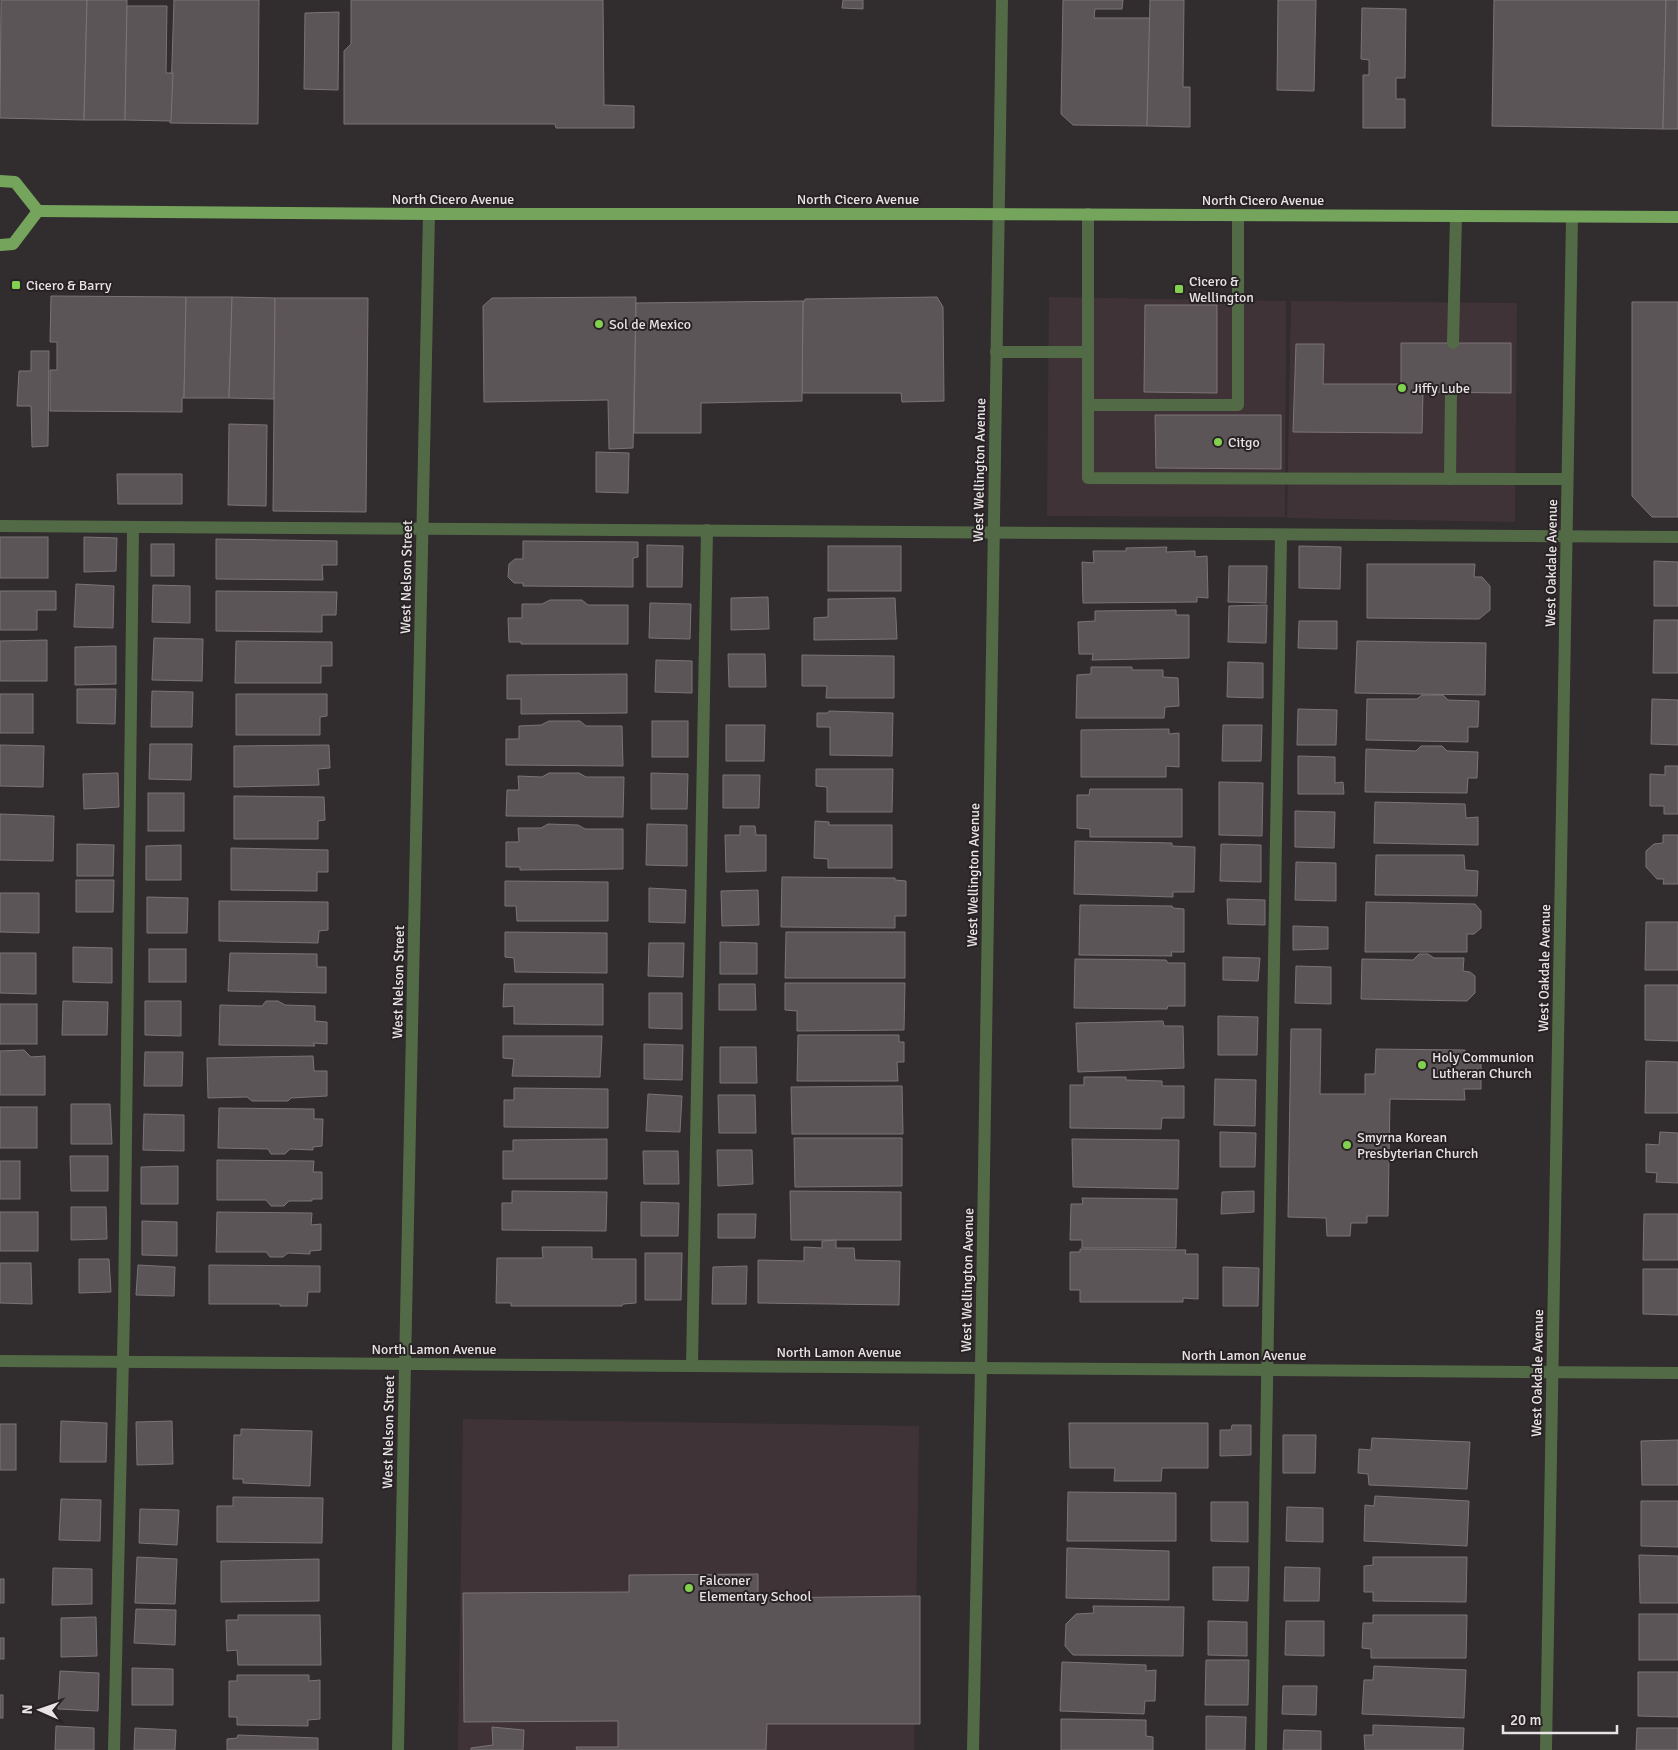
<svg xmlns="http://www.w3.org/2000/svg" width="1678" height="1750" font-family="Signika,sans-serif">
<rect width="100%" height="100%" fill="#312c2d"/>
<!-- built -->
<g fill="#403337">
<path d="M1049,297L1286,301L1285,517L1047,516Z"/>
<path d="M1291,301L1517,303L1515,522L1287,518Z"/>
<path d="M463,1419L919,1426L914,1750H458Z"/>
</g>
<!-- building -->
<g fill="#5c5557" stroke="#7b7477">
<path d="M1,0H87L84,120L0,118Z"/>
<path d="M87,0H127L125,120H84Z"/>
<path d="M174,0H259L258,124L170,123Z"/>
<path d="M351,0H603L604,105L634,106V128H556L555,124H344V51L351,44Z"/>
<path d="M843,0H863V9L842,8Z"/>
<path d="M1063,0H1123L1122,9H1095L1094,18H1150L1147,126L1073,125L1061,114Z"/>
<path d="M1150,0H1184L1183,87H1190V127L1147,126Z"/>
<path d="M1278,0H1316L1314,91L1277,90Z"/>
<path d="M1494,0H1666L1663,129L1492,126Z"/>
<path d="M1666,0H1678V129H1663Z"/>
<path d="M127,6H167L166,73H173L171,121L125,120Z"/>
<path d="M1362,8L1406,9L1405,78H1396V99H1405V128H1363V75H1369V60L1361,59Z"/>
<path d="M339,12L338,90L304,89L305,13Z"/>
<path d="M51,296L186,297L184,398H182V412L50,411V370H57V342H50Z"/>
<path d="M186,297H232L229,398H184Z"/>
<path d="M232,297L275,298L274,399L229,398Z"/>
<path d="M636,297L633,448L609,449L608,400L484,402L483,306L492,298Z"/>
<path d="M937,297L943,307L944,401L902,402L901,393H802L803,301H805V299Z"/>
<path d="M275,298H368L366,512L273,511Z"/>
<path d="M803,301L802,401L701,403V433H634L636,303Z"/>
<path d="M1632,302H1678V517H1652L1632,496Z"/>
<path d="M1145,305H1217V393L1144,392Z"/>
<path d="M1401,343H1511V393L1423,392L1422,433L1293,432L1296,344H1324L1323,384H1401Z"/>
<path d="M31,351H49L48,446L32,447L31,406H17L19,371H31Z"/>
<path d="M1155,415H1281V469L1156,468Z"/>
<path d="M229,424L267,425L266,506L228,505Z"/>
<path d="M596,452L629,453L628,493L596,492Z"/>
<path d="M117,474H182V504H118Z"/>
<rect x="0" y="537" width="48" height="41"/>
<path d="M84,537L117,538L116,571L84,572Z"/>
<path d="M216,539L337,541V565H322L323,580L216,579Z"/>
<path d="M523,541L638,542V557L633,558V587L523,586V583H514L508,577L509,564L515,559H523Z"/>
<rect x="151" y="544" width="23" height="32"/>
<path d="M647,545L683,546L682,587H647Z"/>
<rect x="828" y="546" width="73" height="45"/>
<path d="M1299,546L1341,547L1340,589L1299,588Z"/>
<path d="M1167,547L1166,552L1195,551V557L1207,556L1208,598L1197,597V602L1083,603L1082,562L1094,563L1093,551H1126V548Z"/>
<path d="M1654,561L1678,562V606H1654Z"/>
<path d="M1367,564H1475L1474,577H1482L1490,586V610L1479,619L1367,618Z"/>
<path d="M1229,566H1267L1266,603L1228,602Z"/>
<path d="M76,584L114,586L113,628L74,627Z"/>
<path d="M153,585L190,586V623L152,622Z"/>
<path d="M0,591H56V610H37V630H0Z"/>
<path d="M216,591L337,592L336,615H322V632L216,631Z"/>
<path d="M768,597L769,629L731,630V598Z"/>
<path d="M895,598L897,639L814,640V618L828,617V599Z"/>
<path d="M550,600H582L588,605H628V644H521V642H509L508,618H522V604H542Z"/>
<path d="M650,603L691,604L690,639L649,638Z"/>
<path d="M1267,605L1266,643L1228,642L1229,606Z"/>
<path d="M1176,610V615H1189V658L1092,660L1093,654H1079L1078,622L1095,621V611Z"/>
<path d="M1654,620H1678V673H1653Z"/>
<path d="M1299,621H1337V649L1298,648Z"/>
<path d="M154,638L203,639L202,681L152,680Z"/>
<path d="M47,640V681H0V641Z"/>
<path d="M236,641L332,642V666H321V683H235Z"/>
<path d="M1357,641L1486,643L1485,695L1355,693Z"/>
<path d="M116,646V684L75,685V647Z"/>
<path d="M728,654H765L766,687H729Z"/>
<path d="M802,655L894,656V698H826L827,686H802Z"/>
<path d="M656,660L692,661V693L655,692Z"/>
<path d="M1228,662L1263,663V698L1227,697Z"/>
<path d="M1091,667H1132V670H1163V677L1178,678L1179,706L1165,707L1164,718H1076L1077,675L1091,674Z"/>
<path d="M627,674V713L521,714V699H507V675Z"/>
<path d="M77,689H116L115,724L77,723Z"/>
<path d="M152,691L193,692L192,727H151Z"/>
<rect x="0" y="694" width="33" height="39"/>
<path d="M236,694H327V716L320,717V735H236Z"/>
<path d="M1422,695H1443L1448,700L1479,701L1478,727H1468V742L1366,740L1367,699H1417Z"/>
<path d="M1652,699L1678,700V745L1651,744Z"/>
<path d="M1298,709L1337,710L1336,745H1297Z"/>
<path d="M829,711L893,713L892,756L830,755V727H817V713H828Z"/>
<path d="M549,721H580L586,726H622L623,766L506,765V739H519V726L541,725Z"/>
<rect x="652" y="721" width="36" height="36"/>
<path d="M726,725H765L764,761H726Z"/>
<path d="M1223,725H1262L1261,761H1222Z"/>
<path d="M1169,729V734L1179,733V767L1166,766V777H1081V730Z"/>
<path d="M150,744H192L191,780L149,779Z"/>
<path d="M0,745L44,746L43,787L0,786Z"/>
<path d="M329,745L330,768L318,769L319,785L234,787V746Z"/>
<path d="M1421,746H1442L1447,751L1478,752L1477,778H1468L1467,793L1365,792L1366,749L1416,751Z"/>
<path d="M1298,756L1335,757V783L1343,782L1344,794H1298Z"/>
<path d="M1665,766H1678V814H1664V806H1650V774L1665,775Z"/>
<path d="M816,769H893L892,812H827V787L816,786Z"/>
<path d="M118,773L119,807L84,809L83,774Z"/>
<path d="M549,773H579L586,777H624L623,817L506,816L507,790H519L518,776L542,777Z"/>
<path d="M651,773L688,774L687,809H651Z"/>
<path d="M723,775H760L759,808H723Z"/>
<path d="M1219,782L1263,783L1262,836L1219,835Z"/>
<path d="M1090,789H1182V837H1090V829L1077,828V795H1089Z"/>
<rect x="148" y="793" width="36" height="38"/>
<path d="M234,796L324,797L325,820L318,821V839H234Z"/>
<path d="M1375,802L1465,804L1466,818L1478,817V845L1374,843Z"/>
<path d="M1295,811L1335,812L1334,848L1295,847Z"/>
<path d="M0,814L54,816L53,861L0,860Z"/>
<path d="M815,821L829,822V825H892V868H828V859L814,858Z"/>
<path d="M548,824L578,825L585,829H623V869L520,870V867H506V842H519L518,828H541Z"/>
<path d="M647,824L687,825V866L646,865Z"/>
<path d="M740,826H755L756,835H766V871L726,872L725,835H740Z"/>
<path d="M1663,835H1678V884H1663L1664,879H1657L1646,867V851L1654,844L1663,843Z"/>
<path d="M1075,841L1172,843V846L1195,847L1194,892H1173V897L1074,894Z"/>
<path d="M77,844L114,845L113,876H77Z"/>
<path d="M1221,844L1261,845V882L1220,881Z"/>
<path d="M181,845V880H146V846Z"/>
<path d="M231,848L328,850V872H317V891L231,890Z"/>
<path d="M1376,855H1464L1465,870L1478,871L1477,896L1375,895Z"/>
<path d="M1296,862L1336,863V901L1295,900Z"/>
<path d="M782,877L895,878V880L906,881V916H895V928L781,927Z"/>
<path d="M76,880H114L113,912H76Z"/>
<path d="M505,881L608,882V921H517L516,906H505Z"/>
<path d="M649,888L686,890L685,923L649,922Z"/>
<path d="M758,890L759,925L722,926L721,891Z"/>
<path d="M0,893H39V933L0,932Z"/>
<path d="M147,897L188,898L187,933H147Z"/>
<path d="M1227,899L1265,900V925L1228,924Z"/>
<path d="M219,901L328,902V930L319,931L318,943L219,941Z"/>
<path d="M1366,902L1475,904L1481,911V928L1474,934H1467V952H1365Z"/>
<path d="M1080,905L1172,906L1173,908L1184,909V952H1171L1172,956L1079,955Z"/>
<path d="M1646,922H1678V970H1645Z"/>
<path d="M1293,926L1328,927V949L1293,950Z"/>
<path d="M505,932L607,933V973L515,972L514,958L505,957Z"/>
<path d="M786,932H905V978H785Z"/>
<path d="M720,942L757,943V974H720Z"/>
<path d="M649,943H684L683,977L648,976Z"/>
<path d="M73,947L112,948V983L73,982Z"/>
<rect x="149" y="949" width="37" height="33"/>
<path d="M0,953H36V994L0,993Z"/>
<path d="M230,953L317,954V967H326V993L228,991Z"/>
<path d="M1419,954H1428L1434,958H1464L1463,971L1470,972L1475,976V993L1467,1001L1361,999L1362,959L1413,960Z"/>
<path d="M1223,957L1260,958L1258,981L1223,980Z"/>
<path d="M1075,959L1166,960L1168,963H1185V1006H1168L1167,1009L1074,1008Z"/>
<path d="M1296,966L1331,967V1004L1295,1003Z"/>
<path d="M785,983H905L904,1030L797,1031V1011L785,1010Z"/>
<path d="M504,984H603V1025L514,1024V1006L503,1007Z"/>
<path d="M719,984H755L756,1010H719Z"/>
<path d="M1645,985H1678V1041L1645,1040Z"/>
<path d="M649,993H682V1029L649,1028Z"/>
<path d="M63,1001L108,1002L107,1035H62Z"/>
<path d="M145,1001H181V1036L145,1035Z"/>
<path d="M266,1001H278L285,1005L315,1006V1021L327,1022V1044L313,1043L315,1046L219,1045L220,1005L262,1006Z"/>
<rect x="0" y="1004" width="37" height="40"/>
<path d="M1218,1016L1258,1017L1257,1055H1218Z"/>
<path d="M1163,1021L1164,1026H1183L1184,1068L1078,1072L1076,1023Z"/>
<path d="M1291,1029H1321L1320,1094H1365V1074H1375L1376,1049L1465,1050V1060H1481V1089H1464L1465,1100L1390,1099L1388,1216H1367V1223H1351L1350,1236H1327L1326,1218L1288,1217Z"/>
<path d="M798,1035H899V1042H904V1062H897L898,1081H797Z"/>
<path d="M503,1036H602L600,1077L512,1076L514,1059L503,1058Z"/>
<path d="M644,1044L683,1045L682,1080L644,1079Z"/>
<path d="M720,1047H756L757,1083H720Z"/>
<path d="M24,1050L31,1057L45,1056V1095H0V1051Z"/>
<path d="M145,1052H183L182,1086H144Z"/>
<path d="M313,1056L314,1071H327V1096L291,1098L288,1101H252L247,1097L208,1098L207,1058Z"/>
<path d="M1646,1061L1678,1062V1113H1645Z"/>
<path d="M1084,1077H1126V1080L1162,1081V1086H1184V1118H1162L1161,1129L1070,1128V1085H1084Z"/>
<path d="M1215,1079L1256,1080L1255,1126L1214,1125Z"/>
<path d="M902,1086L903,1134H792L791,1087Z"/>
<path d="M514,1088L608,1089V1128L504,1127V1100H514Z"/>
<path d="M648,1094L682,1096L680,1132L646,1131Z"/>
<path d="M718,1095H755L756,1133H719Z"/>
<path d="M71,1104H110L112,1144H71Z"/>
<rect x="0" y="1107" width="37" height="41"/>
<path d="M219,1108L314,1109V1119H323L322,1146L313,1147V1150L290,1149L285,1154H271L268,1149L218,1148Z"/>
<path d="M144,1114L184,1115V1151L143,1150Z"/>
<path d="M1220,1132L1256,1133L1255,1167H1220Z"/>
<path d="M1660,1132L1678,1133V1183L1656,1182L1657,1173L1646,1172V1144L1659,1145Z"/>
<path d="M794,1138H902V1186L795,1187Z"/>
<path d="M607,1139V1179H503V1151H513V1140Z"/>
<path d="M1072,1139L1179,1140L1178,1189L1073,1187Z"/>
<path d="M717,1150H752L753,1184L718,1186Z"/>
<path d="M643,1151H678L679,1184H644Z"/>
<path d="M70,1156H108V1191H71Z"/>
<path d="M217,1160L314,1161L313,1172H322V1199H312V1201H289L284,1206H271L266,1200H217Z"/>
<rect x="0" y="1161" width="20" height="38"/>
<path d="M178,1166V1204H141V1167Z"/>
<path d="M512,1191L607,1192L606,1231L502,1230V1203H512Z"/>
<path d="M790,1191L901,1192V1240H791Z"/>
<path d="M1254,1191V1212L1221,1214L1222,1192Z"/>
<path d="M1082,1198L1177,1199L1176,1248H1082V1240H1070L1071,1204H1083Z"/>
<path d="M641,1202L679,1203L678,1236H641Z"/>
<path d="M71,1207H106L107,1239L71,1240Z"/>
<rect x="0" y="1212" width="38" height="39"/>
<path d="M217,1212L312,1213L311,1225L321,1224V1250L310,1251V1254L288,1253L283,1257H270L266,1252H216Z"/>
<path d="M718,1214H756L755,1238H718Z"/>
<path d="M1644,1214H1678V1260H1643Z"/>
<path d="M142,1221L177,1222V1256L142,1255Z"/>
<path d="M836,1240V1248H854L855,1260L900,1261L899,1305L758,1303V1260L804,1261V1247L822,1248V1241Z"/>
<path d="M542,1247H592V1259H636V1303L623,1304L622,1306H511V1303H496L497,1258H543Z"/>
<path d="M1080,1249L1186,1250L1185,1254H1198V1299L1183,1298V1302H1080V1290H1070V1252H1080Z"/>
<path d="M645,1253H682L681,1300H645Z"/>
<path d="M79,1259H109L111,1292L79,1293Z"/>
<path d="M0,1263H31L32,1304L0,1303Z"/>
<path d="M138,1265L175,1267L174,1296L136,1295Z"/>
<path d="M209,1265L320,1266V1292H308L307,1306H280V1304H209Z"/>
<path d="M747,1266L746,1304H712L713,1267Z"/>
<path d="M1223,1267L1259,1268L1258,1306H1223Z"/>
<path d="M1643,1269H1678V1315L1643,1314Z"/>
<path d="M61,1421L107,1423L106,1462H60Z"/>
<path d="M172,1421L173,1464L137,1465L136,1422Z"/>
<path d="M1069,1423H1208V1468H1162L1161,1481H1114L1115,1468H1070Z"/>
<rect x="0" y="1424" width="16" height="46"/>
<path d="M1232,1425H1251V1455L1220,1456V1430H1231Z"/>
<path d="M241,1429L312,1431L310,1486L243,1483V1479H233L234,1435H241Z"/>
<path d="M1283,1435H1316L1315,1473H1283Z"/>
<path d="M1372,1438L1470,1442L1467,1489L1369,1485L1368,1474L1358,1473L1359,1449L1371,1450Z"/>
<path d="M1678,1440V1485H1642L1641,1441Z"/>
<path d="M1068,1492L1176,1493V1541H1067Z"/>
<path d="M1375,1496L1469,1501L1467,1546L1364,1541L1365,1505L1374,1506Z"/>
<path d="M233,1497L323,1498L322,1543L217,1542V1506H233Z"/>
<path d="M61,1499L101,1500L100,1541L59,1540Z"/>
<path d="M1641,1501H1678V1547L1641,1546Z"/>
<path d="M1211,1502H1248V1542L1211,1541Z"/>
<path d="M1287,1507L1323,1508V1542L1286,1541Z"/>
<path d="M140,1509L179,1510L177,1545L139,1543Z"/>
<path d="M1067,1548L1169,1551V1600L1066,1598Z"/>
<path d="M1639,1555L1678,1556V1603H1640Z"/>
<path d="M137,1557L177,1559L175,1604L135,1603Z"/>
<path d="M1373,1557H1467L1466,1602L1373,1601V1592H1364V1566L1373,1565Z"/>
<path d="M319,1559V1601L221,1602V1561Z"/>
<path d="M1213,1567H1249L1248,1601L1213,1600Z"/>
<path d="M1285,1567L1320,1568L1319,1601H1284Z"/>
<path d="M53,1568L92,1569V1604L52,1605Z"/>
<path d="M758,1574V1598L920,1596V1724H767L766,1750H577L576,1747H618V1721L464,1722L463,1593L629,1592V1575Z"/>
<rect x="0" y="1579" width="4" height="24"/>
<path d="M1093,1606L1184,1607L1183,1656L1073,1655L1065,1646L1066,1624L1076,1614L1094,1613Z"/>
<path d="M136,1609L176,1610L175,1645L134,1643Z"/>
<rect x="1639" y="1614" width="39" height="46"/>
<path d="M238,1615H320L321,1665H238L237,1650L227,1651L226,1620H238Z"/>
<path d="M1373,1615H1467L1466,1658H1371V1649L1362,1648L1363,1623H1373Z"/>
<path d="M96,1617L97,1656L61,1657V1618Z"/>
<path d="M1208,1621L1247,1622V1656L1208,1655Z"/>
<path d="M1286,1621H1324V1656L1285,1655Z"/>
<rect x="0" y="1638" width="4" height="21"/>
<path d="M1206,1660H1249L1248,1705H1205Z"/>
<path d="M1062,1662L1146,1665V1671L1156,1670L1155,1701H1145L1144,1714L1060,1711Z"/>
<path d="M1374,1666L1466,1670L1464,1718L1362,1714L1364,1680H1373Z"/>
<path d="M132,1668L173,1669V1705H132Z"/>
<path d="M60,1671L99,1673L98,1711L58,1709Z"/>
<path d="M1638,1672H1678V1717L1638,1716Z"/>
<path d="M237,1675H309V1681L320,1680V1719L308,1720V1726L237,1725V1717H229V1681H237Z"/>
<path d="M1283,1686H1317L1316,1715L1282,1714Z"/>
<rect x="0" y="1695" width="3" height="23"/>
<path d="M1206,1716L1246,1717L1245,1750H1206Z"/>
<path d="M1061,1719L1146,1720V1736L1153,1737V1750H1061Z"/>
<path d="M1373,1725L1464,1728L1463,1750H1365L1364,1735H1373Z"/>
<path d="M56,1726L94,1728V1750H55Z"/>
<path d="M492,1727L524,1730L523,1750H471V1748L493,1745Z"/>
<path d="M135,1728L176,1730L175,1750H134Z"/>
<path d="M1637,1728H1678V1750H1636Z"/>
<path d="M1284,1730L1321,1731V1750H1283Z"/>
<path d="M238,1735L318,1738V1750H227V1739L237,1738Z"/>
</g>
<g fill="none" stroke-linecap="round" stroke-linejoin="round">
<!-- service -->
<g stroke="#536a47" stroke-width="12">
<path d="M1453,343L1456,216"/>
<path d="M996,352H1088V214"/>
<path d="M1088,352V478L1567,479"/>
<path d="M1088,405H1238V215"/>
<path d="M1450,479L1451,392"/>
<path d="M0,526L1678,537"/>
<path d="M692,1366L707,530"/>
<path d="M114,1750L124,1313L133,527"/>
<path d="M1261,1750L1281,535"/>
</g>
<!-- minor -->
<g stroke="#536a47" stroke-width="12">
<path d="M0,1361L1678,1373"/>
<path d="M398,1750L404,1414L429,214"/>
<path d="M973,1750L981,1368L1002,0"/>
<path d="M1546,1750L1572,217"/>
</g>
<!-- primary -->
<g stroke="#75a45c" stroke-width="12">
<path d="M0,181L15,182L38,211"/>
<path d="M38,211L429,214H952L1678,217"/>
<path d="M0,245L13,244L38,211"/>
</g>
</g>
<!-- markers -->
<g fill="#81d050" stroke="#282224" stroke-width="2">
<rect x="11" y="280" width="10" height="10" rx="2.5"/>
<rect x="1174" y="284" width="10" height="10" rx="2.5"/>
<circle cx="599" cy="324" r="5"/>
<circle cx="1402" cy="388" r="5"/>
<circle cx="1218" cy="442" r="5"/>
<circle cx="1422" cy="1065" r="5"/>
<circle cx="1347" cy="1145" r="5"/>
<circle cx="689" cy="1588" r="5"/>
</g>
<g text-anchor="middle" stroke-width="4" stroke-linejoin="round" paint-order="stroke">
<!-- street labels -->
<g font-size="14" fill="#e8e4e6" stroke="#282224">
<text x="453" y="204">North Cicero Avenue</text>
<text x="858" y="204">North Cicero Avenue</text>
<text x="1263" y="205">North Cicero Avenue</text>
<text transform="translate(979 470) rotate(-89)" y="5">West Wellington Avenue</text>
<text transform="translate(1551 563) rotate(-89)" y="5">West Oakdale Avenue</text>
<text transform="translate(406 577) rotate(-89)" y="5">West Nelson Street</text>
<text transform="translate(973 875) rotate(-89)" y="5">West Wellington Avenue</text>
<text transform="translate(1544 968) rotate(-89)" y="5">West Oakdale Avenue</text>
<text transform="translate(398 982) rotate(-89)" y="5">West Nelson Street</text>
<text transform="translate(967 1280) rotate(-89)" y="5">West Wellington Avenue</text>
<text x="434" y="1354">North Lamon Avenue</text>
<text x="839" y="1357">North Lamon Avenue</text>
<text x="1244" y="1360">North Lamon Avenue</text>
<text transform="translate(1537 1373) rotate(-89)" y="5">West Oakdale Avenue</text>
<text transform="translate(388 1432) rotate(-89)" y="5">West Nelson Street</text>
</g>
<!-- poi labels -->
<g font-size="14" fill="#e8e4e6" stroke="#282224" text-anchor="start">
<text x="1189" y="286">Cicero &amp;<tspan x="1189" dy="16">Wellington</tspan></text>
<text x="26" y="290">Cicero &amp; Barry</text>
<text x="609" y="329">Sol de Mexico</text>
<text x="1412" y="393">Jiffy Lube</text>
<text x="1228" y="447">Citgo</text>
<text x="1432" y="1062">Holy Communion<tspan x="1432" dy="16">Lutheran Church</tspan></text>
<text x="1357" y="1142">Smyrna Korean<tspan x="1357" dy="16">Presbyterian Church</tspan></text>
<text x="699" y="1585">Falconer<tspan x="699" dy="16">Elementary School</tspan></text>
</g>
</g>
<!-- north arrow -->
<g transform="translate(40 1710) rotate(272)" stroke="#282224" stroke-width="4" paint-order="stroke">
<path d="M0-4L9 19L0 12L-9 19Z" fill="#e8e4e6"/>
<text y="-8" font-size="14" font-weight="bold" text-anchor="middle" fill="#e8e4e6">N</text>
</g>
<!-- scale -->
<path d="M1503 1725v8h114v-8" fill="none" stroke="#e8e4e6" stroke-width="2.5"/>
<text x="1510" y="1725" font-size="15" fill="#e8e4e6" stroke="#282224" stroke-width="4" paint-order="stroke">20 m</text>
</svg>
